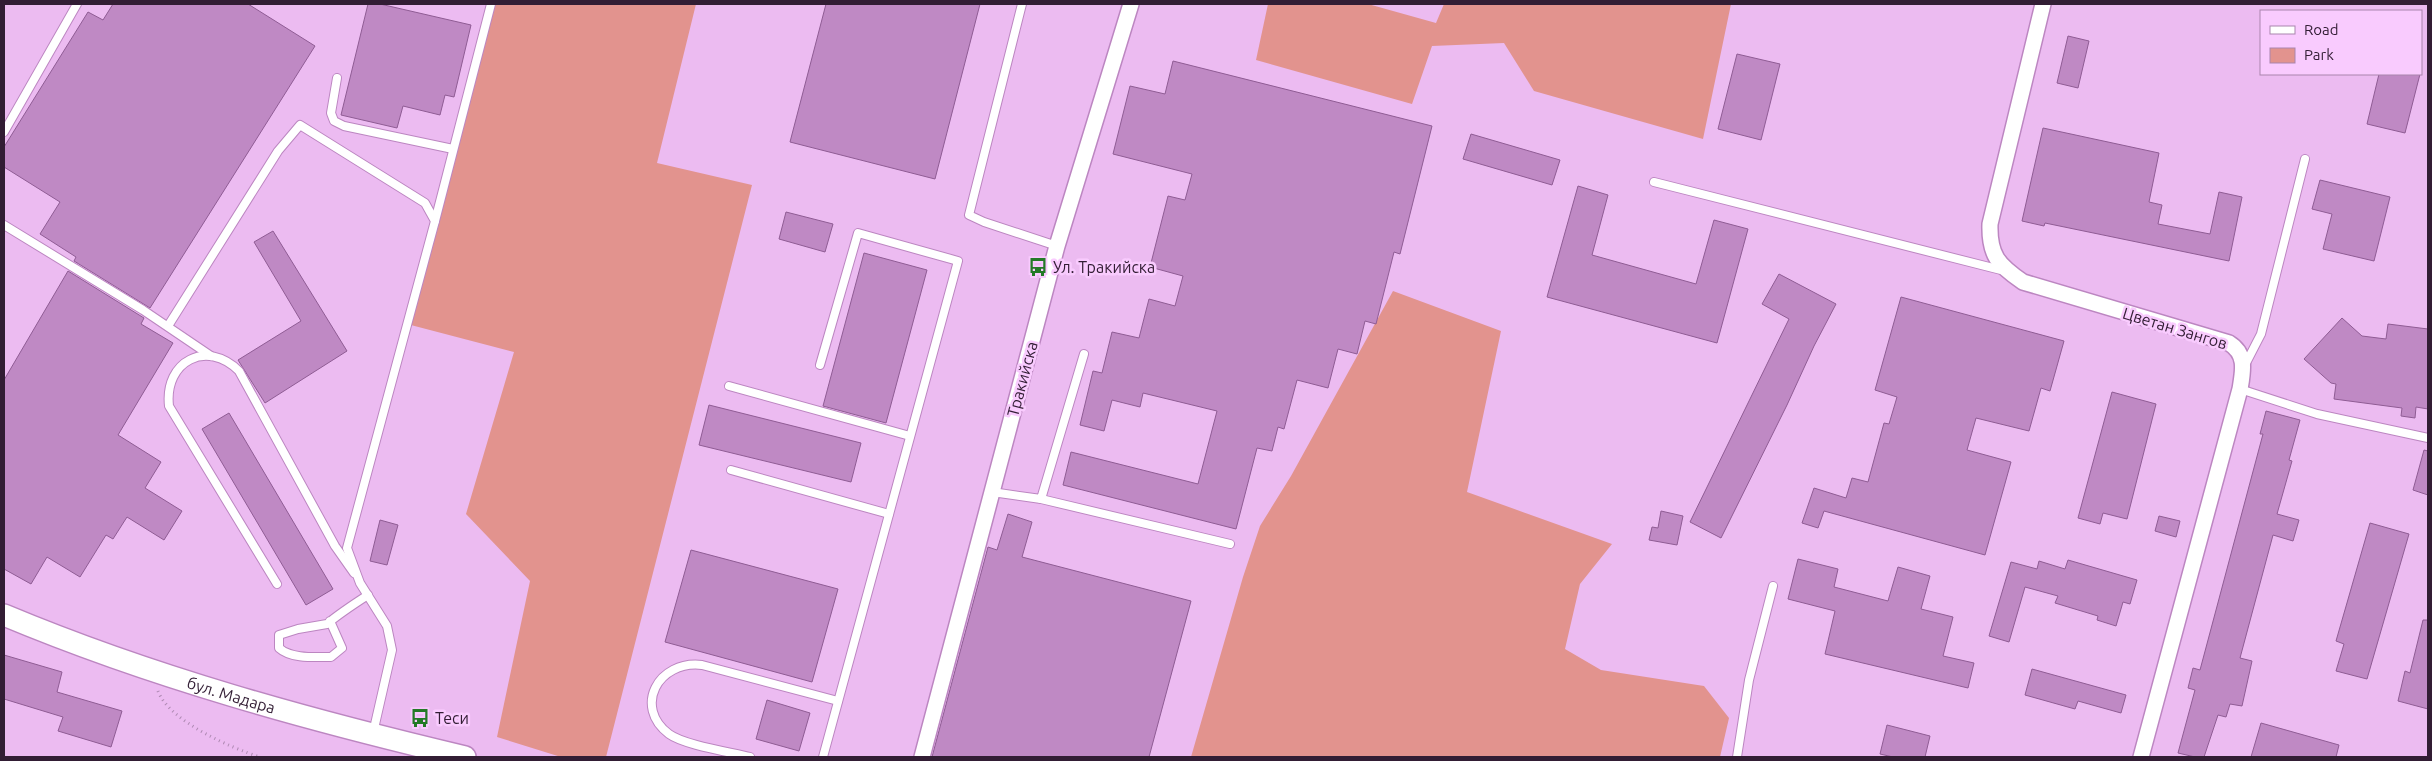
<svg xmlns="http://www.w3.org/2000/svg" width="2432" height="761" font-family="Ubuntu,sans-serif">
<rect width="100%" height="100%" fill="#f9cbfe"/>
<!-- built -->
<path fill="#ecbbf1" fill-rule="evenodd" d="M4,4H2428V757H4ZM2261,11H2421V74H2261Z"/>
<!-- green -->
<g fill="#e2938e">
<path d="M491,4H696L657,163L752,185L606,757H561L497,737L530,581L466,514L514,352L407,324Z"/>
<path d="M1268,4H1368L1436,23L1444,4H1731L1703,139L1534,91L1504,43L1432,46L1412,104L1256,60Z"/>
<path d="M1393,291L1501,331L1467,492L1612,544L1580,584L1565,649L1601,670L1704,686L1729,718L1720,757H1191L1243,577L1260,526L1291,476Z"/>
</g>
<!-- building -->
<g fill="#bf89c4" stroke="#8f5c94">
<path d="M113,4H248L315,46L150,308L74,261L76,257L40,234L60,202L4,167V147L88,12L103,20Z"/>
<path d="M368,4H380L471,25L454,97L445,95L440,115L403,106L397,128L341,115Z"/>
<path d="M826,4H980L935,179L790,142Z"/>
<path d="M2068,36L2089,41L2078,88L2057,83Z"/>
<path d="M1737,54L1780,64L1761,140L1718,129Z"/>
<path d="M1173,61L1432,126L1400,254L1394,252L1376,324L1365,321L1357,354L1338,349L1328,388L1297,380L1284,429L1278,427L1272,451L1257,448L1236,529L1063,485L1071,452L1198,484L1217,411L1143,393L1140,407L1112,400L1104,431L1080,425L1093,371L1102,373L1112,332L1139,338L1149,299L1175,306L1183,276L1150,267L1168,196L1185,200L1192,174L1113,154L1130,86L1165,94Z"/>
<path d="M2379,74H2420L2405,133L2367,124Z"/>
<path d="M2043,128L2159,153L2149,202L2162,205L2158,224L2210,234L2219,192L2242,197L2229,261L2045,223L2044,226L2022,221Z"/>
<path d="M1471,134L1560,160L1552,185L1463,159Z"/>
<path d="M2320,180L2390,197L2374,261L2323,249L2332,214L2312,209Z"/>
<path d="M1578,186L1608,195L1592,255L1696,284L1714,220L1748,229L1717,343L1547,297Z"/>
<path d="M786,212L833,224L825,252L779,239Z"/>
<path d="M273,231L347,351L265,403L238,360L301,321L254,242Z"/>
<path d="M864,253L927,270L886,423L823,406Z"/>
<path d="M68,271L144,318L141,324L173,343L118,435L161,462L145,488L182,511L164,540L127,517L113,539L106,535L80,577L47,557L31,584L4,569V380Z"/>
<path d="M1779,274L1836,304L1814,346L1787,405L1721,538L1690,522L1789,319L1762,304Z"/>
<path d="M1901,297L2064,341L2050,391L2041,388L2029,431L1976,418L1967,450L2011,462L1985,555L1824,511L1818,528L1802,523L1814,488L1846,498L1852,478L1868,482L1884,423L1889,424L1897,397L1875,390Z"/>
<path d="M2342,318L2362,336L2386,339L2388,324L2428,329V409L2416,407L2415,418L2401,416L2402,408L2334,399L2336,384L2331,383L2304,359Z"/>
<path d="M2112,392L2156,404L2127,519L2103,513L2100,524L2078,518Z"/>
<path d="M709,405L861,443L851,482L699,445Z"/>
<path d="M2266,411L2300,420L2289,460L2292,461L2277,514L2299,520L2293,541L2273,535L2240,658L2252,661L2242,706L2230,704L2226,717L2218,715L2204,757H2195L2178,753L2195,690L2188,688L2193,668L2200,670L2263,434H2260Z"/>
<path d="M229,413L333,589L306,605L202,429Z"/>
<path d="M2424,450L2428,451V495L2413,490Z"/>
<path d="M1661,511L1683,516L1677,545L1649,540L1652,527L1658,528Z"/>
<path d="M1008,514L1032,522L1022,557L1191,601L1149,757H932L988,547L997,550Z"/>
<path d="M2159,516L2180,521L2176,537L2155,531Z"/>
<path d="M380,520L398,525L387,565L370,561Z"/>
<path d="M2370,523L2409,534L2367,679L2336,671L2344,644L2336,641Z"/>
<path d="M691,550L838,589L812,682L665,642Z"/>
<path d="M1798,559L1838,569L1834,587L1888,601L1898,567L1930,576L1921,609L1953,617L1943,656L1974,663L1968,688L1825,654L1835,611L1788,599Z"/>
<path d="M2068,560L2137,580L2130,604L2123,602L2116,626L2097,620L2098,616L2055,603L2058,596L2025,587L2009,642L1989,636L2011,562L2037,569L2039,561L2065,569Z"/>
<path d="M2423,620H2428V709L2398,701L2405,671L2410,673Z"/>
<path d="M4,655L62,672L57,692L122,711L111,747L58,731L63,717L4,699Z"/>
<path d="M2032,669L2126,695L2121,713L2078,701L2075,709L2025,695Z"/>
<path d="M767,700L810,713L799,751L756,739Z"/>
<path d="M2261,723L2339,745L2336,757H2251Z"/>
<path d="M1887,725L1930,736L1925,757H1893L1880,754Z"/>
</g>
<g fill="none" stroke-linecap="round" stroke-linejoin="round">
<!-- service casing -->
<g stroke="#bc86c1" stroke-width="10">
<g id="service">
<path d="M1022,4L969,215L984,222L1057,246"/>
<path d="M337,78L331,113L334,121L344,126L453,149"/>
<path d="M4,132L77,4"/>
<path d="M1654,182L2005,271"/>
<path d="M435,221L491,4"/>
<path d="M4,225L143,310L211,356"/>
<path d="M168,326L278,151L300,125L425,203L435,221L347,548L360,583L387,626L392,650L373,733"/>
<path d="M820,365L858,233L958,261L823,757"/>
<path d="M2245,365L2261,334L2305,159"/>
<path d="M729,386L910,436"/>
<path d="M2240,389L2317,414L2428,438"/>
<path d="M731,470L889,514"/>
<path d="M992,492L1041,499L1084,354"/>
<path d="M1041,499L1230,544"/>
<path d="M277,584L169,406C164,361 207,339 239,371L335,546L354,573"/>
<path d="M330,621L342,648L331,657C315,657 291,659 279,648V635L298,629L327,624C340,613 354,604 368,595"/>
<path d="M750,757C730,752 684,745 669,734C633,707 658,660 702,665L838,701"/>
<path d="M1737,757L1749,680L1773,586"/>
</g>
</g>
<!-- minor casing -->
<g stroke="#bc86c1" stroke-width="18">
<g id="minor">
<path d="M2043,4L1990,224C1989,255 1998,265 2023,282L2229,343C2247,354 2243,371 2240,389L2141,757"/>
<path d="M922,757L1057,246L1131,4"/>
</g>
</g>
<!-- secondary casing -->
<g stroke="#bc86c1" stroke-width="24">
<g id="secondary">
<path id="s1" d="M4,615C152,677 309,720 465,757"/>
</g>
</g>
<!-- path -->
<path stroke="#ae89b2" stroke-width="3" stroke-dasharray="1 4" stroke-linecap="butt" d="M158,691C169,721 231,748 260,757"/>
<!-- service -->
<use href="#service" stroke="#fff" stroke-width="8"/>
<!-- minor -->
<use href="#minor" stroke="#fff" stroke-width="15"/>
<!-- secondary -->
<use href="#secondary" stroke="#fff" stroke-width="21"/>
</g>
<!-- icons -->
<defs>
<g id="bus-bare" transform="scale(1.5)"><path d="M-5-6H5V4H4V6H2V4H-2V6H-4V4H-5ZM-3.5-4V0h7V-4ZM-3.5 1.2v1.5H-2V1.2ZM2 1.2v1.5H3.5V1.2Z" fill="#247a27" stroke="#f9cbfe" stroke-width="2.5" paint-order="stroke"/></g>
</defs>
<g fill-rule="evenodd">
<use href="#bus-bare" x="1038" y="267"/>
<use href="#bus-bare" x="420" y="718"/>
</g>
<g text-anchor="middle" stroke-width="5" stroke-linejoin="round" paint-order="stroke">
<!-- poi labels -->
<g font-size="16" fill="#321d34" stroke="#f9cbfe" text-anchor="start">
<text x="1053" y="273">Ул. Тракийска</text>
<text x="435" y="724">Теси</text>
</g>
<!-- street labels -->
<g font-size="16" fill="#321d34" stroke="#f9cbfe">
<text transform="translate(2175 328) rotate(17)" y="6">Цветан Зангов</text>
<text transform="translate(1022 379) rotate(-75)" y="6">Тракийска</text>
<text dy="6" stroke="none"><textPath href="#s1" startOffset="241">бул. Мадара</textPath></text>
</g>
</g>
<!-- border -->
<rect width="2432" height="761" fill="none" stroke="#321d34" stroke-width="10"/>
<!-- legend -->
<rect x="2260" y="10" width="162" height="65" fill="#f9cbfe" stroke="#a985ad"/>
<rect x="2270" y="26" width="25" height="8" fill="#ffffff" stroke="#a985ad"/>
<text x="2304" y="35" font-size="15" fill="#321d34">Road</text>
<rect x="2270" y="48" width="25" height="15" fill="#e2938e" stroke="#a985ad"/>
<text x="2304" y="60" font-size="15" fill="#321d34">Park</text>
</svg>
